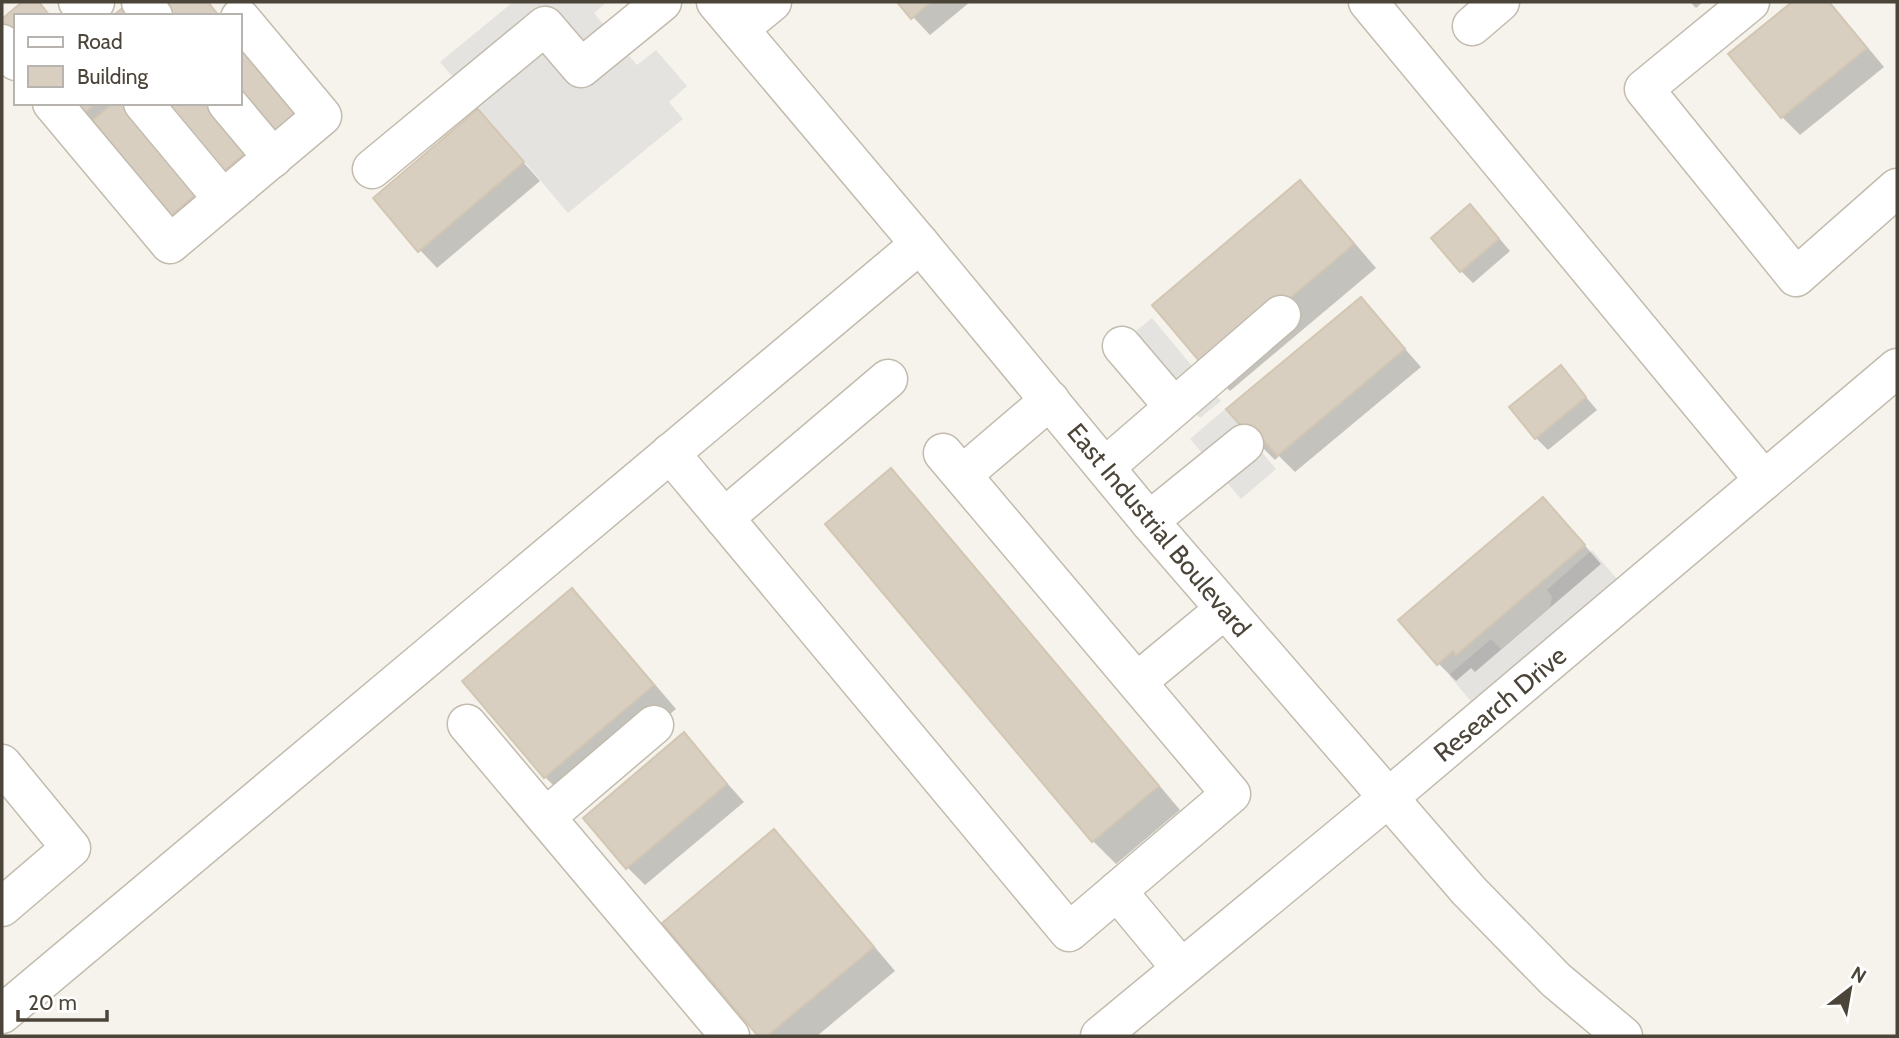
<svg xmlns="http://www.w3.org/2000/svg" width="1899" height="1038" font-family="Cabin,sans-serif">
<rect width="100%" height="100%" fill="#f6f3ec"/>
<!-- parking -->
<g fill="#e5e3e0">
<path d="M513,2H607L594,13L637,65L656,50L687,86L669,102L683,119L568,213L440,62Z"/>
<path d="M1152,318L1221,401L1200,418L1131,335Z"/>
<path d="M1225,409L1276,469L1241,499L1190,439Z"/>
<path d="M1592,550L1618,580L1474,705L1449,675L1491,639L1501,649L1550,607L1552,597L1547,590Z"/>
</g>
<!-- shadow -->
<g fill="#0003">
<path d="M899,2H970L930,35Z"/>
<path d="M1690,2H1703L1696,8Z"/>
<path d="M1795,2H1830L1884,67L1800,135L1782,117L1731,54Z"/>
<path d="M71,103H125L215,212L185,236Z"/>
<path d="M160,103H207L264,170L220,175Z"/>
<path d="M478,111L540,181L437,268L420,250Z"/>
<path d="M1299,183L1323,206L1376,268L1230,391L1207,368Z"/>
<path d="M1482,218L1510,251L1473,283L1461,271Z"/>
<path d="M1361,299L1421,367L1295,472L1279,456L1275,460L1257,442Z"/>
<path d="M1561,368L1597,410L1548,450L1536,438Z"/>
<path d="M891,471L914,494L1180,810L1116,864L1093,841Z"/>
<path d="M1560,517L1601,564L1475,672L1471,668L1456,681L1438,663Z"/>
<path d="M572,591L595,614L676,709L568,800L545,777Z"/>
<path d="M684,735L744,802L645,885L627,867Z"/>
<path d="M774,832L797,855L895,971L817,1036H760L665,923Z"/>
</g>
<!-- building -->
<g fill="#d8cfc1" stroke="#d3c7b4" stroke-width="2">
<path d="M22,2H39L50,16H16V41L2,24V19Z"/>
<path d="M158,2H208L219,16H170Z"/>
<path d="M897,2H931L911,19Z"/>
<path d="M1792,2H1829L1867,48L1781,118L1728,54Z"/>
<path d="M126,5L135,16H113Z"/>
<path d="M240,40L299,112L270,136L240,99Z"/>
<path d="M68,103H96L80,117Z"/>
<path d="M113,103H123L198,193L166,220L86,126Z"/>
<path d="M158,103H207L248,151L218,176Z"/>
<path d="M478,109L524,162L418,252L373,198Z"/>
<path d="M1300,180L1354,244L1206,369L1152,305Z"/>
<path d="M1470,204L1499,239L1460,272L1431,238Z"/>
<path d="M1361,297L1405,349L1277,456L1262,438L1256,443L1226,409Z"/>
<path d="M1561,365L1586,397L1535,439L1509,407Z"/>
<path d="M891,468L1159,786L1092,842L825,524Z"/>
<path d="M1543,497L1585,545L1456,655L1453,651L1437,665L1398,620Z"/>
<path d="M572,588L654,685L544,778L462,681Z"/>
<path d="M684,732L727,784L626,869L583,818Z"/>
<path d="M774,829L874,947L767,1036H758L662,923Z"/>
</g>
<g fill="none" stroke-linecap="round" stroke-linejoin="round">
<!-- minor casing -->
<g stroke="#c2bbae" stroke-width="41">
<g id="minor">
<path d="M78,2L85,10L95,2"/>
<path d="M141,2L153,16"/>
<path d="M716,2L920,244L1149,521L1469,891L1556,980L1623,1036"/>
<path d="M1368,2L1764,480"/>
<path d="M1750,2L1644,89L1796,277L1897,188"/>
<path d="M1472,26L1500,2"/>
<path d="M739,29L772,2"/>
<path d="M2,44L16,61"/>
<path d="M52,103L170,244L322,116L240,18"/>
<path d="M143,103L223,199"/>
<path d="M227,103L273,158"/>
<path d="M372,169L545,26L581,68L662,2"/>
<path d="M1122,346L1174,407"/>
<path d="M670,453L1069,932L1231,794L943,453"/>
<path d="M1105,467L1281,315"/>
<path d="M962,475L1050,400"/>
<path d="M724,518L888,379"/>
<path d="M1149,521L1244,444"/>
<path d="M1137,682L1225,609"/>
<path d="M467,724L730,1036"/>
<path d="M2,764L71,848L2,907"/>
<path d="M546,817L654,725"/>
<path d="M1117,891L1181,968"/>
<path d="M2,1014L920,244"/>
<path d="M1100,1036L1388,798L1897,368"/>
</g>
</g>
<!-- minor -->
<use href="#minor" stroke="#fff" stroke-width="38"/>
</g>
<g text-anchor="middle" stroke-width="5" stroke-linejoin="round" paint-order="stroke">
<!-- street labels -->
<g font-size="26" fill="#4b4439" stroke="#fff">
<text transform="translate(1159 530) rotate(50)" y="9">East Industrial Boulevard</text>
<text transform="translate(1500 704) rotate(-40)" y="9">Research Drive</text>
</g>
</g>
<!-- border -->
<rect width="1899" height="1038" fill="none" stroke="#4b4439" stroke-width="7"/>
<!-- legend -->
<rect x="14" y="14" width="228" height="91" fill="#ffffff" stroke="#b7b4b0" stroke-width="2"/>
<rect x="28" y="37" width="35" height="10" fill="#ffffff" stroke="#b7b4b0" stroke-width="2"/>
<text x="77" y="49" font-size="21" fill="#4b4439">Road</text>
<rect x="28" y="66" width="35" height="21" fill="#d8cfc1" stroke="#b7b4b0" stroke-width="2"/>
<text x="77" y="84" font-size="21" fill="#4b4439">Building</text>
<!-- north arrow -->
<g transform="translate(1850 989) rotate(31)" stroke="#ffffff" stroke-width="5" paint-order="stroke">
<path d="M0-5L12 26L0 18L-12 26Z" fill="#4b4439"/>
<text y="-10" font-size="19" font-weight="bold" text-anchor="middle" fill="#4b4439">N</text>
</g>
<!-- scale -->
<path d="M18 1010v10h89v-10" fill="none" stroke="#4b4439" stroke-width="3.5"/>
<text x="28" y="1010" font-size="21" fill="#4b4439" stroke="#ffffff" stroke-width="5" paint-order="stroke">20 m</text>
</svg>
